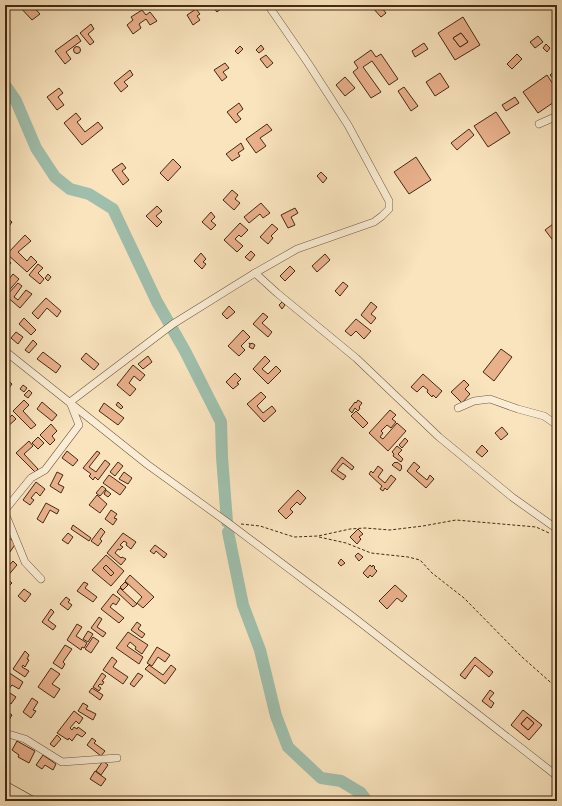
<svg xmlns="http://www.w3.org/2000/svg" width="562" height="806" font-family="'IM FELL Great Primer',serif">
<rect width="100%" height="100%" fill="#f9e4be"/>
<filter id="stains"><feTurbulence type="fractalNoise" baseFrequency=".005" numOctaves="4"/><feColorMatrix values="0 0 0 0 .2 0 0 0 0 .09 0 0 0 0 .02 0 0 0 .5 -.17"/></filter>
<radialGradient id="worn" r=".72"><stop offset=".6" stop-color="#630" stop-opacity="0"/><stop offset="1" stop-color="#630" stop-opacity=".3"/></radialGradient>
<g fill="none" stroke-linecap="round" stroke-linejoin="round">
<!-- river -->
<g stroke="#9fbfac" stroke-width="12">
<path d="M5,85L16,101L36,148L55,177L70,189L89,194L113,209L157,302L185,351L221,422L222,457L227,522"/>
<path d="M228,532L243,605L260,650L276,716L288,747L321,778L341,781L361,793L367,801"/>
</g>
</g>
<!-- building -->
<g fill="#e9b08c" stroke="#432912" fill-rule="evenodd">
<path d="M18,5H32L40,14L32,20Z"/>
<path d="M108,5H118L119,6L113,10Z"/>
<path d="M211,5H221L223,7L217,12Z"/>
<path d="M373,5H383L381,7L386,13L381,17L371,6Z"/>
<path d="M196,9L200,14L197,16L200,20L193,25L187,15Z"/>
<path d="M142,10L146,15L150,12L157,21L150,25L146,19L139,24L141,28L133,34L127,25L133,20L131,17Z"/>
<path d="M463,17L480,45L455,60L438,33ZM461,33L468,42L460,47L453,38Z"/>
<path d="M91,24L94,29L88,34L94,42L90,45L80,33Z"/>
<path d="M461,33L468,42L460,47L453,38Z"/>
<path d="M77,35L81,41L66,52L71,59L65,64L55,51Z"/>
<path d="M538,36L543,42L535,48L530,42Z"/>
<path d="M424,43L428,49L415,57L412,51Z"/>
<path d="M546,44L550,48L547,52L543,48Z"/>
<path d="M261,45L264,49L259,53L256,50Z"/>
<path d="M240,46L243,49L238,54L235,51Z"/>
<circle cx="77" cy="50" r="3.5"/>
<path d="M371,50L376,57L381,54L398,79L389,85L372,61L363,67L381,92L371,98L353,72L358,68L354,62Z"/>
<path d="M517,54L522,59L512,69L507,64Z"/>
<path d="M266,55L273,63L267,68L260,59Z"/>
<path d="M225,63L229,68L223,72L227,77L222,81L214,70Z"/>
<path d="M557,69V84L550,75Z"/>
<path d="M130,70L133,75L124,82L128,86L121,92L114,83Z"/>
<path d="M440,73L449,87L435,96L426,82Z"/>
<path d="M547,75L557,90V100L538,113L523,92Z"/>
<path d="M345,77L355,88L345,96L336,85Z"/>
<path d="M404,87L418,106L411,111L398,91Z"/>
<path d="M59,88L63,93L58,97L64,105L57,110L47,97Z"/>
<path d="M515,97L519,103L506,111L502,105Z"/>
<path d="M239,103L243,109L237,114L241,119L236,123L227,112Z"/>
<path d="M496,112L510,133L488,147L474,126Z"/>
<path d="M76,113L81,119L77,122L85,132L98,122L103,128L82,145L64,123Z"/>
<path d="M267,124L272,130L260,138L266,146L256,153L246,139Z"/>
<path d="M469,129L474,135L457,150L451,143Z"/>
<path d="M241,143L244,149L238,153L240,156L232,161L226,154Z"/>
<path d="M416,157L431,180L409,194L394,172Z"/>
<path d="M173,159L181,167L168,181L160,173Z"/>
<path d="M122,163L126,168L122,171L129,180L123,185L112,170Z"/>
<path d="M321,172L327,178L323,183L317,176Z"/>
<path d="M232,190L238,195L235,199L240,203L234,210L223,200Z"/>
<path d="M261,203L270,213L263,218L260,214L249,223L244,217Z"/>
<path d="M157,206L162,211L156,216L162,222L157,227L146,216Z"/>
<path d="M295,208L298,213L291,217L295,225L288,228L281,215Z"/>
<path d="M211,212L215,217L211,221L216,225L211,230L202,222Z"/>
<path d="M5,216L12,222L7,229L5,227Z"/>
<path d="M557,221V241L555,243L545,230Z"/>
<path d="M240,223L248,230L241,237L239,235L235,239L243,246L237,252L224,240Z"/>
<path d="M272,224L278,229L271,236L273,238L268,244L260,237Z"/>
<path d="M25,235L31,241L18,252L27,261L31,256L37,262L27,272L7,254Z"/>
<path d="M5,240L9,244L5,249Z"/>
<path d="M251,251L255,255L250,261L245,257Z"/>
<path d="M201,253L206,259L203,262L206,264L202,269L194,261Z"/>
<path d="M325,254L330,260L317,272L312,266Z"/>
<path d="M5,258L11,263L5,270Z"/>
<path d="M38,264L43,268L38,273L44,279L40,284L29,275Z"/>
<path d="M290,266L295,271L285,281L280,276Z"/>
<path d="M13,274L19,279L5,295V284Z"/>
<path d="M48,274L51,277L48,281L45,278Z"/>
<path d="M343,282L348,286L340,296L335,291Z"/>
<path d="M18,283L22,286L14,297L18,300L26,290L32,294L20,308L6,296Z"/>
<path d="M46,298L61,311L57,317L47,308L38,319L32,313Z"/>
<path d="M282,302L285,305L282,309L279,305Z"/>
<path d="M371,302L377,307L371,314L376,318L371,324L361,315Z"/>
<path d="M229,306L235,312L227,319L222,314Z"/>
<path d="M263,313L268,317L262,323L272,332L268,337L253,324Z"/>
<path d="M24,318L36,330L31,335L19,324Z"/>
<path d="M356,319L371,331L364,339L356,331L351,336L345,331Z"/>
<path d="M243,330L250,337L241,346L245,350L239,356L228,346Z"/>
<path d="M16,332L23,337L18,344L11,338Z"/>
<path d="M33,340L37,344L29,353L25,350Z"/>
<path d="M249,343L251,344L252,343L255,345L253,349L249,347L250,345Z"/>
<path d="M501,349L512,357L494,381L483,372Z"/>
<path d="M43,352L61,366L56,373L37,359Z"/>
<path d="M86,353L99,364L94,370L81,359Z"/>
<path d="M148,356L152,362L143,369L138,364Z"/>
<path d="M265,356L270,361L262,369L268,374L276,366L281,371L268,384L253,369Z"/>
<path d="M133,365L145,375L140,381L134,376L129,383L136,389L130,396L117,385Z"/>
<path d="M235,373L241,379L237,383L239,384L233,389L226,382Z"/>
<path d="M423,374L442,391L436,398L433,395L432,397L427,392L428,390L423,386L417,392L411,387Z"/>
<path d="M5,378L12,384L5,393Z"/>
<path d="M464,380L469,385L465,389L470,394L462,403L451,392Z"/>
<path d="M23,385L27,388L24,392L20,389Z"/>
<path d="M29,390L32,393L28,398L24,395Z"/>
<path d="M261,392L266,397L257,406L263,413L272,406L276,411L264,422L247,404Z"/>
<path d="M24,400L29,405L23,411L36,425L31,429L13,411Z"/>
<path d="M358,400L362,403L359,407L360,408L358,411L355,408L352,413L349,410L355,402L356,403Z"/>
<path d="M42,402L57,415L52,421L37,409Z"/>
<path d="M118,402L123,407L121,409L116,405Z"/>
<path d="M104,403L124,418L118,425L99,411Z"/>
<path d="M390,410L396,415L392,419L396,422L391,428L387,425L381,431L383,433L380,437L383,439L397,423L406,431L388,451L369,433Z"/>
<path d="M356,411L368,423L363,428L351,416Z"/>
<path d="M12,415L16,419L5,429V422Z"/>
<path d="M51,424L57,431L52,436L55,440L50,445L40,435Z"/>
<path d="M502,427L508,434L501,440L495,433Z"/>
<path d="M38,437L44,443L38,449L32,443Z"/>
<path d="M405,438L408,441L402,448L399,445Z"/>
<path d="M29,441L33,446L24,454L38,469L35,472L16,453Z"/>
<path d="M482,445L488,451L482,457L476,452Z"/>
<path d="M397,446L402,450L398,454L403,459L401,462L393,456L394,454L392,452Z"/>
<path d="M67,451L78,460L73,466L62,458Z"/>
<path d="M97,451L100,453L89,467L96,472L105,460L110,464L98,480L95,477L93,480L89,476L91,474L83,468Z"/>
<path d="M342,457L354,467L352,470L343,463L337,470L346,476L343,480L331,471Z"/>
<path d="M118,462L123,466L115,476L110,472Z"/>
<path d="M395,462L396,463L397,462L402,466L401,467L402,468L400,471L392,465Z"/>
<path d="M414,462L420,467L416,471L427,480L430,475L434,479L426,488L407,471Z"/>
<path d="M378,466L383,470L378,477L385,483L391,475L396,479L387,490L385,488L383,491L380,489L382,486L369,474L371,471L373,473Z"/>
<path d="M57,472L63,475L58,484L64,487L61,493L50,486Z"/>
<path d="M124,472L132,478L128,484L119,479Z"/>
<path d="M109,475L126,487L120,495L103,483Z"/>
<path d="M36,482L45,489L40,496L36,492L31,498L34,500L30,505L23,500Z"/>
<path d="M102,486L106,489L100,496L96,493Z"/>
<path d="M106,490L111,494L108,497L104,494Z"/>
<path d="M298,490L306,498L300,505L297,502L290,509L293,512L286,519L278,511Z"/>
<path d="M97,495L107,504L100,513L89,505Z"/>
<path d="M46,503L59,510L57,514L50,510L43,523L37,519Z"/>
<path d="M111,510L117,514L114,518L117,519L113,525L105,519Z"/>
<path d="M73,525L91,538L89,541L71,529Z"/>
<path d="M101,528L105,532L100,539L102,541L98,546L91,541Z"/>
<path d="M358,529L363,534L359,537L361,539L357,544L350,537Z"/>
<path d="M68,533L73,537L68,544L62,540Z"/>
<path d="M123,533L136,542L131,549L126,545L127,543L124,541L120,545L123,547L120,550L118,549L115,553L121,558L122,557L126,559L121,565L107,553Z"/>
<path d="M5,535L16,543L10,552L5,548Z"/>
<path d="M155,545L167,554L164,558L156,551L154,554L150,551Z"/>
<path d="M358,553L363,557L359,561L355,556Z"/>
<path d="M5,554L9,558L5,562Z"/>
<path d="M106,555L124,571L111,586L92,570ZM106,565L114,573L111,576L103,568Z"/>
<path d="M341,559L345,563L341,566L338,563Z"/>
<path d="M13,561L17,565L6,578L12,583L8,587L5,584V570Z"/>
<path d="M106,565L114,573L111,576L103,568Z"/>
<path d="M370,565L372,567L373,565L375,567L374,568L377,571L372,577L370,575L368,578L363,573Z"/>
<path d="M130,575L154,597L143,608L137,603L142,597L125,581Z"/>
<path d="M84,582L88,584L85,588L97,597L93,602L77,591Z"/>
<path d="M125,582L128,585L123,590L120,587Z"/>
<path d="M395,585L407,596L402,602L397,598L387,609L379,601Z"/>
<path d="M120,588L137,604L133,607L117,592Z"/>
<path d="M24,589L31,594L25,602L18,596Z"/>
<path d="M113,594L120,599L116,605L113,603L110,607L124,618L119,623L101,609Z"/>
<path d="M66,597L70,600L68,602L72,605L68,610L60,604Z"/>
<path d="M51,609L54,612L48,620L56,626L53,630L42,622Z"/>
<path d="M99,617L102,619L97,627L106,633L103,637L91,628Z"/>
<path d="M137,622L141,625L138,629L145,634L142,638L131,630Z"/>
<path d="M77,624L82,627L76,636L87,643L84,648L82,647L81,650L67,640Z"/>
<path d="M88,631L93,634L88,642L83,639Z"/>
<path d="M128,632L148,645L142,654L135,649L136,647L130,642L127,646L143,657L139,664L116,648Z"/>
<path d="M93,637L99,641L91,653L85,649Z"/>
<path d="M65,645L72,649L63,662L65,664L62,669L53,663Z"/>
<path d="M157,647L170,655L165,662L158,657L152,666L147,663Z"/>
<path d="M25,651L29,655L27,659L29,660L25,667L23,665L22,667L29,671L25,677L13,669Z"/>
<path d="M112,657L117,661L113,667L128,677L123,684L103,670Z"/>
<path d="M475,657L493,672L489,677L475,665L465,679L460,675Z"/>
<path d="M149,665L163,675L171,665L176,669L165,684L145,669Z"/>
<path d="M51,668L60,674L52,684L60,689L54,698L38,687Z"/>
<path d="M5,670L23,682L19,689L12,685L7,691L16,697L11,704L5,701Z"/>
<path d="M102,673L106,676L102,681L104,682L102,685L100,684L98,686L101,688L99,691L93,687Z"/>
<path d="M138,673L143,676L134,687L130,684Z"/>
<path d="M92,688L103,695L100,700L89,692Z"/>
<path d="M490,690L494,693L489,699L494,703L491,708L482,701Z"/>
<path d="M32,698L38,702L33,710L36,711L31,718L23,712Z"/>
<path d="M83,703L88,706L86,709L96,714L93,720L78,711Z"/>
<path d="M523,710L542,725L529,740L511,725ZM527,717L534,723L528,730L521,724Z"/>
<path d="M74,711L83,718L79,724L76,721L70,728L72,730L74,727L77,729L78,727L86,733L82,737L77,734L72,741L69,738L68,740L57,733Z"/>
<path d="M7,712L12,715L9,720L5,718Z"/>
<path d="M527,717L534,723L528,730L521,724Z"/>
<path d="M57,735L61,739L54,747L50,744Z"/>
<path d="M92,738L96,741L94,743L105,751L101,756L87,745Z"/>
<path d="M17,741L35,751L29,763L18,757L19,755L12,750Z"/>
<path d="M43,755L56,764L53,770L45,765L42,769L36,765Z"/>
<path d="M103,761L108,765L101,775L96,771Z"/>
<path d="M95,771L106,779L101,786L90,779Z"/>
</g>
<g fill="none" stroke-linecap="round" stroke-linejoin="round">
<!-- minor casing -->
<g stroke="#70583d" stroke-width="8">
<g id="minor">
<path d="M539,124L557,116"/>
<path d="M255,273L277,293L356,358L439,437L512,497L557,529"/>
<path d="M5,351L148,465L227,522L352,616L557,776"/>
<path d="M458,408L474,401L490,399L518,409L544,416L557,425"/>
<path d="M5,510L31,478L45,470L79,425L70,402L173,324L255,273L297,249L374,222L382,216L389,209V201L348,125L308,63L268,5"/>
<path d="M5,513L25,562L41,579"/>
<path d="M5,733L25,739L62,762L117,758"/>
</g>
</g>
<!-- trunk casing -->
<g stroke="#432912" stroke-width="12">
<g id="trunk">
<path d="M5,787L30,801"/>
<path d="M5,798L10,801"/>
</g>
</g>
<!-- path -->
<g stroke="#432912" stroke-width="1" stroke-dasharray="3 2" stroke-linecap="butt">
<path d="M241,524L260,526L294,537L318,536L350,529L365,528L390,530L423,526L456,520L536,527L549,533"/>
<path d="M319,537L346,543L371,553L408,557L420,560L432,573L464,598L522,657L557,688"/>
</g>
<!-- minor -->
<use href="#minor" stroke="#fbedd5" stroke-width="7"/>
<!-- trunk -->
<use href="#trunk" stroke="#f9e4be" stroke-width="11"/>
</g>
<!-- margin -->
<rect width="562" height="806" fill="none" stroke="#f9e4be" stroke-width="20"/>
<rect x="6" y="6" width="550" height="794" fill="none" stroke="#432912" stroke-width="2"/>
<rect x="10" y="10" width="542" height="786" fill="none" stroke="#432912"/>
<rect width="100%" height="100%" filter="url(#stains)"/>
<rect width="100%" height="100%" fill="url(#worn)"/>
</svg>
